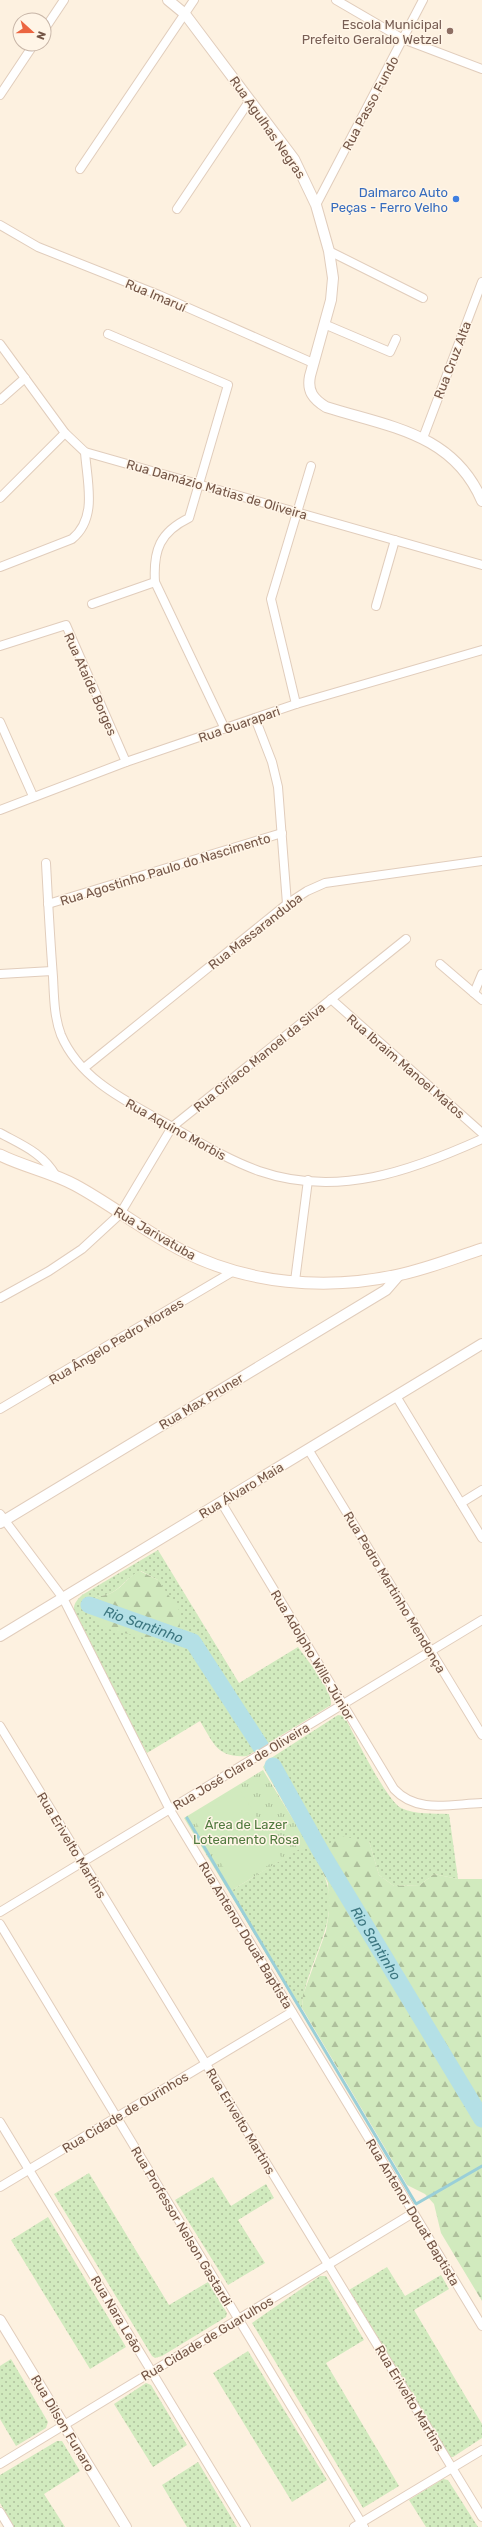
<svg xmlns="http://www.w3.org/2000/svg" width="482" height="2527" font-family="Rubik,sans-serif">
<defs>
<pattern id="grass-dots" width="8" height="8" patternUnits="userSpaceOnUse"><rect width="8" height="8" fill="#d1eabe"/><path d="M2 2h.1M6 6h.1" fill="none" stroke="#aec09c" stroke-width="1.8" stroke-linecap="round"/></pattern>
<pattern id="forest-firs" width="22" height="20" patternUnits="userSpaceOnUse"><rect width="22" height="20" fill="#d1eabe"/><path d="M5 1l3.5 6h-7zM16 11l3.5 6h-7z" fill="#aec09c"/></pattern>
<pattern id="park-tufts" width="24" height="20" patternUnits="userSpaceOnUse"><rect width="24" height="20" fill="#d1eabe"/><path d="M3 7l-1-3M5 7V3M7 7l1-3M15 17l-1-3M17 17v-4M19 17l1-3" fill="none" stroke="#aec09c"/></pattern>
</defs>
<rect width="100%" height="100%" fill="#fdf1e0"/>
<!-- grass -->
<g fill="url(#grass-dots)" fill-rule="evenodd">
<path d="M158,1550L239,1683L298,1647C307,1660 333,1691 331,1705L247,1756C217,1758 214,1744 200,1721L147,1753C136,1731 74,1625 74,1608C74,1603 78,1599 82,1595ZM141,1571L158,1580L92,1600C99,1595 107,1596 113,1592C124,1585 128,1576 141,1571Z"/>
<path d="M338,1715L344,1716C354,1734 386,1800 401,1808C416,1815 432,1813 449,1814L458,1879L434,1874L420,1885L394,1886L379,1875L369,1841L321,1869C347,1918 305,1960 302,2008L298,2007L229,1892L307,1844L263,1767L268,1760Z"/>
<path d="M89,2173L169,2305L208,2282L227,2313L226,2317L162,2356L155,2358L152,2356L54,2194Z"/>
<path d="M213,2177L231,2206L266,2184L274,2198L238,2220L265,2263L228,2285L175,2200Z"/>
<path d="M48,2217L126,2347L90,2369L11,2240Z"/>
<path d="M387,2267L405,2296L441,2275L449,2289L414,2310L482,2424V2438L453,2457H449L349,2290Z"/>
<path d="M320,2276H326L364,2340L326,2363L399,2486L363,2508L252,2323Z"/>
<path d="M248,2351L327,2480L292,2502L213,2373Z"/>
<path d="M11,2359L48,2422L46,2428L16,2446L0,2419V2366Z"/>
<path d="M146,2383L151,2385L187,2445L153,2467L114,2404Z"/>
<path d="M57,2441H62L80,2471L44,2494L65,2527H14L0,2503V2475Z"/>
<path d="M198,2462L237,2527H187L162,2485Z"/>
<path d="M443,2479L448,2480L478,2527H426L409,2500Z"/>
</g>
<!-- forest -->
<g fill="url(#forest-firs)">
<path d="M140,1571L158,1580L169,1596L179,1610L180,1630L161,1642L108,1629L90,1615L92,1600C99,1595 107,1596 113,1592C124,1586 128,1576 140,1571Z"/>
<path d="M339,1836L369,1841L379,1875L394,1886L420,1885L434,1874L458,1879H482V2301L441,2233L434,2204L425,2194L407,2185L302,2008L303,1995L326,1931L329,1912L328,1883L321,1869L324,1848Z"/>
</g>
<!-- park -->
<path fill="url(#park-tufts)" d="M263,1770L308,1844L229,1892L184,1818Z"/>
<!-- garden -->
<path fill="#d1eabe" d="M239,1788L281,1857L235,1886L192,1816Z"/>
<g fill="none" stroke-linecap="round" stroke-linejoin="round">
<!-- stream -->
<path stroke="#9acfd8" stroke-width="3" d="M187,1818L416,2204L482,2166"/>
<!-- river -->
<g stroke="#b4e0e6" stroke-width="17">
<path id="s1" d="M89,1605L193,1642L261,1747"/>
<path id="s2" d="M273,1766L321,1852L482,2119"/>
</g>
<!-- minor casing -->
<g stroke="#e1cdbc" stroke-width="10">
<g id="minor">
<path d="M336,0L403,39L482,69"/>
<path d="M44,30L64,0"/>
<path d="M0,95L34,44"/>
<path d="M80,169L194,0"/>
<path d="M316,205L423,0"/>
<path d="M177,209L250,100"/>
<path d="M0,225L38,247L159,295L313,363"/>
<path d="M329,251L423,298"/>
<path d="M324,324L390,352L396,339"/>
<path d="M108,334L228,385L189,518C160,532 153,550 155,582L225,729"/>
<path d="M0,344L65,433L85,452L482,565"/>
<path d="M0,400L25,378"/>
<path d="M423,438L482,282"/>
<path d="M0,498L65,433"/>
<path d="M0,567L72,539C98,518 87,482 85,452"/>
<path d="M92,604L155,582"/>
<path d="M376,606L395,540"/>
<path d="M0,646L66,625L126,762"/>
<path d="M296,704L271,599L311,466"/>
<path d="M255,718L272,762L278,787L287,904"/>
<path d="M0,722L33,796"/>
<path d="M0,810L126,762L296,704L482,650"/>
<path d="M46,863C48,901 50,939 53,977C54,996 54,1017 61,1035C79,1077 120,1098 158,1119C191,1137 223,1158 259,1171C337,1198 411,1171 482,1139"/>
<path d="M48,904L282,833"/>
<path d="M440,964L482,1000"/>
<path d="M0,974L52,971"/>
<path d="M474,993L482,974"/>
<path d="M331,999L482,1133"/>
<path d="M84,1068L287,904L307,891L325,883L482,861"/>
<path d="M0,1133C22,1145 43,1153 56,1176"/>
<path d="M295,1281L308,1180"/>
<path d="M0,1298L49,1271L82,1249L120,1214L172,1127L406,939"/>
<path d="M396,1396L482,1538"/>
<path d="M0,1409L232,1272"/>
<path d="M308,1449L482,1735"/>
<path d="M221,1502L394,1789C417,1814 451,1804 482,1803"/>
<path d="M461,1503L482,1490"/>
<path d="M0,1514L63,1598L170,1810L482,2326"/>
<path d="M0,1726L482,2517"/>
<path d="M0,1912L482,1620"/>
<path d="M0,1924L364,2527"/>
<path d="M0,2122L246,2527"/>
<path d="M0,2187L292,2012"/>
<path d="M0,2464L413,2213"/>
<path d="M0,2512L9,2527"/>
<path d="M354,2527L482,2450"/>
</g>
</g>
<!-- tertiary casing -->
<g stroke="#e1cdbc" stroke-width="12">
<g id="tertiary">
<path d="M168,0L185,14L294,159L316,205L329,251L333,278L331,300L310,376C307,391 313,399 326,407C389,427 453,433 482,501"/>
<path d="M0,1523L386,1290L399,1275"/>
<path d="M0,1636L482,1344"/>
<path d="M0,2320L126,2527"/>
</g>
</g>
<!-- secondary casing -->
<g stroke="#e6ceba" stroke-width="13">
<path id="secondary" d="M0,1155C24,1167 51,1172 75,1185C112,1205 144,1231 181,1250C246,1284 326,1291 398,1275C427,1269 454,1258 482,1249"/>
</g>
<!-- minor -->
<use href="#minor" stroke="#fff" stroke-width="8"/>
<!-- tertiary -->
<use href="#tertiary" stroke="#fff" stroke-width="10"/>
<!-- secondary -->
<use href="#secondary" stroke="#fff" stroke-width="11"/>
</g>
<!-- markers -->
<circle fill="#8d6e63" stroke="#fff5e7" stroke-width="1.5" cx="450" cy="31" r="4"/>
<circle fill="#3f7fe0" stroke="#fff5e7" stroke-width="1.5" cx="456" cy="199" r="4"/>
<g text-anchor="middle" stroke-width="3" stroke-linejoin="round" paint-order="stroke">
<!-- education labels -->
<g font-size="13" fill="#785e54" stroke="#fff5e7" text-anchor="end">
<text x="442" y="29">Escola Municipal<tspan x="442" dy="15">Prefeito Geraldo Wetzel</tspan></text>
</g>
<!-- street labels -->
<g font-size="13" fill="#745647" stroke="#fff5e7">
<text transform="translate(370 103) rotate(-62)" y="5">Rua Passo Fundo</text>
<text transform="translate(268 127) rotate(55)" y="5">Rua Agulhas Negras</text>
<text transform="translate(156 295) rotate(23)" y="5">Rua Imaruí</text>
<text transform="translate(452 360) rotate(-69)" y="5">Rua Cruz Alta</text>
<text transform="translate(217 489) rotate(16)" y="5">Rua Damázio Matias de Oliveira</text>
<text transform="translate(91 684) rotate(66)" y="5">Rua Ataíde Borges</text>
<text transform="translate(239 724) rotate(-19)" y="5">Rua Guarapari</text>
<text transform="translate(165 869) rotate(-17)" y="5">Rua Agostinho Paulo do Nascimento</text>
<text transform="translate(255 931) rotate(-38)" y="5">Rua Massaranduba</text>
<text transform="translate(259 1057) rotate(-39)" y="5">Rua Ciríaco Manoel da Silva</text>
<text transform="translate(406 1066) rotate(41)" y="5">Rua Ibraim Manoel Matos</text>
<text transform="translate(176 1129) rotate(29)" y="5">Rua Aquino Morbis</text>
<text transform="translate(155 1233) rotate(30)" y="5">Rua Jarivatuba</text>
<text transform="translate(116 1341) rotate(-31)" y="5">Rua Ângelo Pedro Moraes</text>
<text transform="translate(201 1401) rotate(-31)" y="5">Rua Max Pruner</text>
<text transform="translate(241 1490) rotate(-31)" y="5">Rua Álvaro Maia</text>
<text transform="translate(395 1592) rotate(59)" y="5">Rua Pedro Martinho Mendonça</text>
<text transform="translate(313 1655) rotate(59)" y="5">Rua Adolpho Wille Júnior</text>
<text transform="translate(241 1766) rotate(-31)" y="5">Rua José Clara de Oliveira</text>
<text transform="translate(72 1845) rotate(59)" y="5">Rua Erivelto Martins</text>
<text transform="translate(246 1935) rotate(59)" y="5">Rua Antenor Douat Baptista</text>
<text transform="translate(125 2112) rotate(-31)" y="5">Rua Cidade de Ourinhos</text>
<text transform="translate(241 2121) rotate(59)" y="5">Rua Erivelto Martins</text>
<text transform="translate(413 2212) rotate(59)" y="5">Rua Antenor Douat Baptista</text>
<text transform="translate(182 2226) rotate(59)" y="5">Rua Professor Nelson Gastardi</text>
<text transform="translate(117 2314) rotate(59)" y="5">Rua Nara Leão</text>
<text transform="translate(207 2338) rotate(-31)" y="5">Rua Cidade de Guarulhos</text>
<text transform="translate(410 2398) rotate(59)" y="5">Rua Erivelto Martins</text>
<text transform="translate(63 2423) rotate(59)" y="5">Rua Dilson Funaro</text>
</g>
<!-- shop labels -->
<g font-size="13" fill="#366cbe" stroke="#fff5e7" text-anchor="end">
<text x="448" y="197">Dalmarco Auto<tspan x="448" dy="15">Peças - Ferro Velho</tspan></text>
</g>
<!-- park labels -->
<g font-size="13" fill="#517a3f" stroke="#fff5e7">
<text x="246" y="1829">Área de Lazer<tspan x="246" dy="15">Loteamento Rosa</tspan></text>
</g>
<!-- water labels -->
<g font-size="14" font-style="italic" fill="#3d7781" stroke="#fff5e7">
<text dy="5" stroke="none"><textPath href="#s1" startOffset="58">Rio Santinho</textPath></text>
<text dy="5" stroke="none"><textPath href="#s2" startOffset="205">Rio Santinho</textPath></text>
</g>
</g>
<!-- north arrow -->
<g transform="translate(32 32) rotate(111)"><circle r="19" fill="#fff5e7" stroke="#c7b5a7"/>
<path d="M0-3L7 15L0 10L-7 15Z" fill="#eb6541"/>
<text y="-6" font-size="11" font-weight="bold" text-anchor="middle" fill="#745647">N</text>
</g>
</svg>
